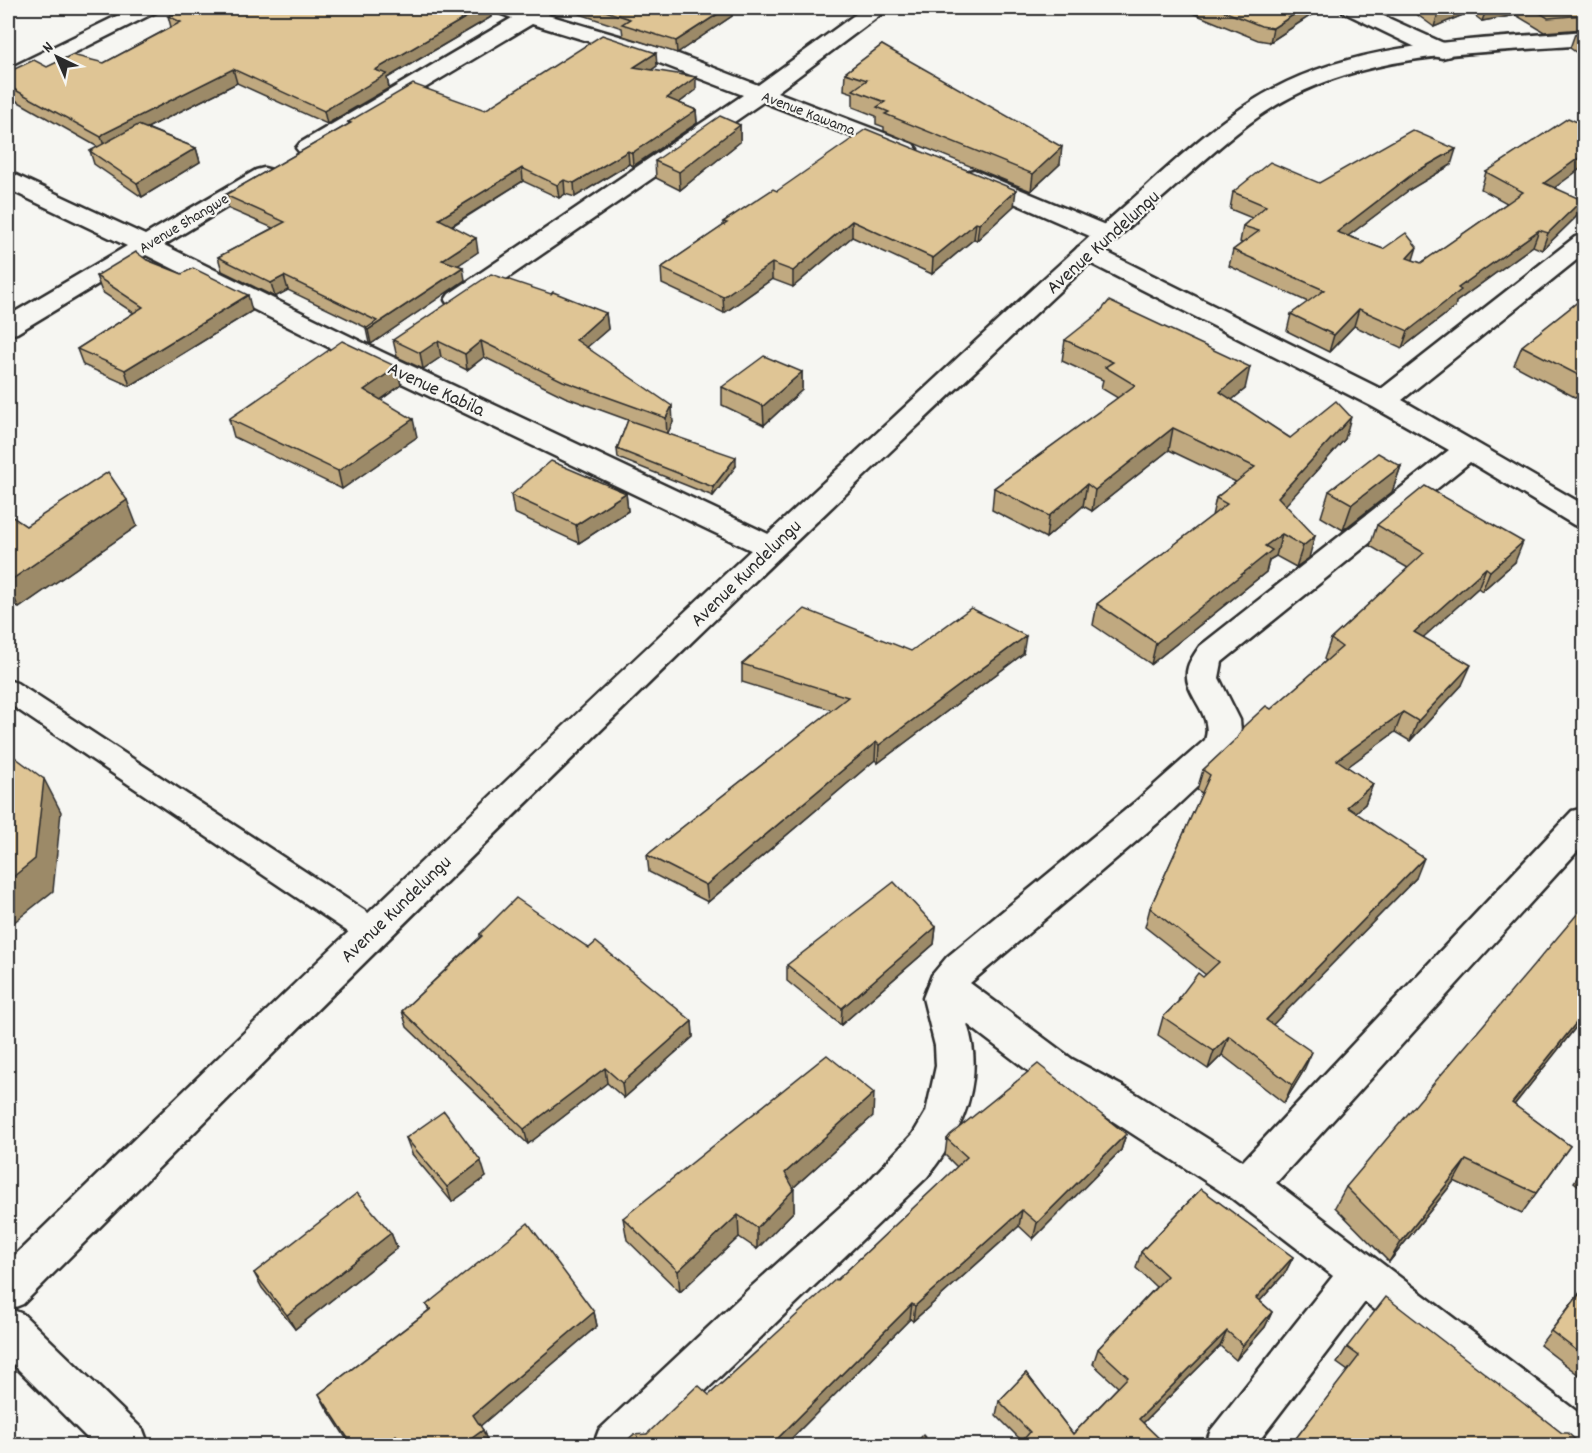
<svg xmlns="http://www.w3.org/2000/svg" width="1592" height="1453" font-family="Dekko,sans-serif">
<rect width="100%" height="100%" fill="#f6f6f2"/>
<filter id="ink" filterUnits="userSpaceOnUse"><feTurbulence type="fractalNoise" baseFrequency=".0167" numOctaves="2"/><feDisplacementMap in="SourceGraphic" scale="12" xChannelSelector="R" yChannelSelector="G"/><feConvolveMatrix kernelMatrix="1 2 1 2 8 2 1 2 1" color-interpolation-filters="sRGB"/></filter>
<g filter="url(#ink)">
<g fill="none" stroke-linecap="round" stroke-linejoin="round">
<!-- service casing -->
<g stroke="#2b2b2b" stroke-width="5">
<path id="service" d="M8,680L17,683L382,922L386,931L382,940L371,943L360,940L8,703Z"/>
</g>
<!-- minor casing -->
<g stroke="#2b2b2b" stroke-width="5">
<g id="minor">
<path d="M133,8H160L156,12L16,82L8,84V69Z"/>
<path d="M492,8H552L548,15L673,52L758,85L864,8H887L884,12L777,92L913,144L917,149L913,154L905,156L897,154L763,102L467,306L458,308L449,306L445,300L449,294L743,95L657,62L532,24L316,153L308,155L300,153L296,148L300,143L512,18L496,12Z"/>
<path d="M1339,8H1366L1450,46L1453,51L1450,56L1442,58L1434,56L1343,12Z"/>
<path d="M264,168L272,170L276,175L272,180L164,245L382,352L781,540L785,547L781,554L770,557L759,554L362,364L146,255L17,333L8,335V316L127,246L8,189V173L16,175L145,235L256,170Z"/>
<path d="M974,170L1117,230L1120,235L1117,240L1108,242L1099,240L966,182L962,177L966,172Z"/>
<path d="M1584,234V254L1402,400L1584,505V528L1574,525L1470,462L1222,662L1219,678L1240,720L1241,732L1230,756L1166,816L970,983L1072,1059L1133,1092L1243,1161L1572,811L1584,808V844L1276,1183L1584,1417V1446H1549L1365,1302L1255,1446H1205L1211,1430L1333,1276L1233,1199L1105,1116L1044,1083L967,1024C986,1080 962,1133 927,1177L648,1446H593L599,1430L751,1287L868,1182L913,1134L926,1112L936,1066L935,1046L923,998L932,975L947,957L1134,803L1205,740C1215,712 1180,694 1188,667C1190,660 1196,652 1200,646L1449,450L1373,407L1078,257L1074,252L1078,247L1087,244L1096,247L1381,389L1575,237Z"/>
<path d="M8,1308L23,1314L143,1430L149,1446H95L8,1359Z"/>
</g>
</g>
<!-- tertiary casing -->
<g stroke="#2b2b2b" stroke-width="5">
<path id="tertiary" d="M1584,31V45C1487,53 1380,51 1291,97C1246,120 1208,158 1170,191C1081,268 998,350 913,430C611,716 316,1009 23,1304L8,1310V1262C300,977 593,695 893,418C971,346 1048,273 1128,203C1173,163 1219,118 1273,89C1363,40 1484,40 1584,31Z"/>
</g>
<!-- service -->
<use href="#service" fill="#f6f6f2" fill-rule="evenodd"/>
<!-- minor -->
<use href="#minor" fill="#f6f6f2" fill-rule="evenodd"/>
<!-- tertiary -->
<use href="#tertiary" fill="#f6f6f2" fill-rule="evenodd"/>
</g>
<!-- wall -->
<g fill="#c0a980" stroke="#2b2b2b" stroke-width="1.5">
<path d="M192,8H490L491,17L387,78L389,88L327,124L237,83L147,128L196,148L200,162L142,197L94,164L90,151L98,147L8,96V72L47,67L104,63L171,27L168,16Z"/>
<path d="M562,8H732V16L677,53L623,36L622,28Z"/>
<path d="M1180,8H1322L1270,42L1258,40Z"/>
<path d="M1402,8H1584V29L1544,32L1516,15L1482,21L1470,12L1434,27L1408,8L1405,10Z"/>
<path d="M1584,33V58L1570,48L1575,34Z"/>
<path d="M882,45L1060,164L1031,191L884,131V127L876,124V116L853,107V93L844,90L845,73Z"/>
<path d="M657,66L651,70L696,90L679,103L696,110L697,123L633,166L629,164L575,197L565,194L559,198L523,181L452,226L478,252L458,265L465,280L371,344L369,343L366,329L367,328L288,290L275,297L222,271L218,257L273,228L229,209L225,195L349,124L348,122L485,110Z"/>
<path d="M740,125V142L680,190L656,178L655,161Z"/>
<path d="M1451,165L1409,190L1348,236L1421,263L1507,203L1481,189L1486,172L1554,188L1576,217L1542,250L1533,246L1456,302L1455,307L1402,348L1354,326L1329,352L1287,331L1291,314L1308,302L1229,266L1233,250L1242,243L1240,242L1243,226L1252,218L1230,209L1233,192L1319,183Z"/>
<path d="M777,191L1014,206L977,240L974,239L932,274L852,237L793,287L772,279L724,313L662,284L661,268L723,226V222Z"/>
<path d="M147,260L182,274L252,311L130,386L83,365L77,349L134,313L102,292L96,276Z"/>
<path d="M1584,297V402L1514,365L1522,346Z"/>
<path d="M606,313L608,329L587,347L673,422L667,434L736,466L713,496L618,458L617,449L628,420L565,397L484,357L467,370L441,357L423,369L397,357L393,340Z"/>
<path d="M1065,340L1245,389L1231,400L1290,438L1345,439L1285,505L1309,558L1296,567L1276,556L1269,560L1266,572L1151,664L1093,625L1097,604L1212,516L1216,498L1236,482L1169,450L1092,511L1083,506L1046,538L992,510L994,488L1118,398L1101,388L1103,380L1062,361Z"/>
<path d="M802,372V390L764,425L722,405V387Z"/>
<path d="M401,385L381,400L417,437L342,489L234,437L229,419Z"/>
<path d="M1401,466L1392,492L1343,530L1321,517L1329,491Z"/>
<path d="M626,493L628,511L579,543L514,513L511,495Z"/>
<path d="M8,514L26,526H137L19,608L8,601Z"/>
<path d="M1377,525L1515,562L1482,591L1478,588L1423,637L1462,685L1410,741L1395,732L1347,767L1373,784L1365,804L1355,812L1416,878L1272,1025L1304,1070L1284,1103L1222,1055L1208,1069L1158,1035L1163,1017L1178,1002L1179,998L1206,975L1145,927L1150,908L1202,793L1197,790L1203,770L1326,661L1324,659L1331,639L1408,568L1370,546Z"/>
<path d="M911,651L1023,654L878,763L875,760L708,902L649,872L647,855L832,710L742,682V664Z"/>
<path d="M936,927L934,944L841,1025L787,981V965Z"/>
<path d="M480,934L692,1021L693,1037L624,1098L607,1083L528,1144L407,1027L402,1011L480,937Z"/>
<path d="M1584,1017L1514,1105L1570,1146L1522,1213L1454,1181L1389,1262L1335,1207L1346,1187Z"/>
<path d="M873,1116L793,1188L794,1211L757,1249L739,1237L680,1292L627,1240L623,1218Z"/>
<path d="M1126,1134L1121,1150L1033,1239L1019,1226L913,1321L910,1319L784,1446H621L647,1434L709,1395L837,1280L957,1167L945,1155L947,1139Z"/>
<path d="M406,1138L486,1177L452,1202L412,1154Z"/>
<path d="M1584,1167V1190L1574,1182Z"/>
<path d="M1201,1189L1293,1257L1285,1273L1260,1301L1272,1312L1265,1327L1236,1360L1220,1346L1143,1423L1167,1446H1018L1022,1441L996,1415L999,1401L1026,1373L1073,1434L1118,1387L1093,1364L1098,1349L1156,1287L1136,1268L1141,1252Z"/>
<path d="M391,1233L397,1248L295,1329L262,1288L254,1273Z"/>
<path d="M1584,1287V1379L1540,1345Z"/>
<path d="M426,1305L594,1312L597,1326L480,1426L483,1430L488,1443L484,1446H351L326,1407L319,1394L429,1310Z"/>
<path d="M1347,1347L1562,1433L1582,1446H1290L1348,1371L1337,1363Z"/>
</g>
<!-- shaded-wall -->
<g fill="#9c8a68" stroke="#2b2b2b" stroke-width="1.5">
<path d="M482,8H490L491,17L387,78L389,88L327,124L324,111L375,70Z"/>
<path d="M727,8H732V16L677,53L676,41Z"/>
<path d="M1304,8H1322L1270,42L1273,28Z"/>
<path d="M1451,8H1471L1470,12L1434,27L1438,13Z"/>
<path d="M1487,8H1519L1516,15L1482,21Z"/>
<path d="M656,53L657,66L635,81L634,67Z"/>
<path d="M233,69L237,83L107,148L106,151L101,137L103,134Z"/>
<path d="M696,77V90L668,111L667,98Z"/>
<path d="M696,110L697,123L633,166L632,153Z"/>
<path d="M740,125V142L680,190L679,172Z"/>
<path d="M1062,147L1060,164L1031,191L1033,174Z"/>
<path d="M196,148L200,162L142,197L137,183Z"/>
<path d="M1456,149L1451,165L1409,190L1332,248L1337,232L1414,173Z"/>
<path d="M628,151L629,164L575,197L574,183Z"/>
<path d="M1584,154V166L1538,200L1544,183Z"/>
<path d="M522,168L523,181L441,232L439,219Z"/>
<path d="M564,180L565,194L559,198L557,185Z"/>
<path d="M1016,190L1014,206L977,240L979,224Z"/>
<path d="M1582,200L1576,217L1542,250L1548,233Z"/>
<path d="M852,221V237L793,287V271Z"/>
<path d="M976,223L974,239L932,274L933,258Z"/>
<path d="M1539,230L1533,246L1456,302L1455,307L1402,348L1408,331L1458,288Z"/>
<path d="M476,238L478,252L445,274L442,260Z"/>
<path d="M1417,247L1412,263L1407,258Z"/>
<path d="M772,263V279L724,313L723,297Z"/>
<path d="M463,267L465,280L371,344L368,330Z"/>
<path d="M284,276L288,290L275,297L271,283Z"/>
<path d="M248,295L252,311L130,386L125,370Z"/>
<path d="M1359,309L1354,326L1329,352L1334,335Z"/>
<path d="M606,313L608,329L577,356L576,340Z"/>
<path d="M438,341L441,357L423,369L420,353Z"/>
<path d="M481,341L484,357L467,370L465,354Z"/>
<path d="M397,367L401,385L369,408L364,390Z"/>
<path d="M1250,367L1245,389L1215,414L1220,392Z"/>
<path d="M802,372V390L764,425L763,406Z"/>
<path d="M672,406L673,422L667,435L666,418Z"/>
<path d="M1351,417L1345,439L1273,519L1278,497Z"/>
<path d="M413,419L417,437L342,489L338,471Z"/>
<path d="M1173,428L1169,450L1092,511L1095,490Z"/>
<path d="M736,457V466L713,496V487Z"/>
<path d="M1401,466L1392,492L1343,530L1352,504Z"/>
<path d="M1087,484L1083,506L1046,538L1049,516Z"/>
<path d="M626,493L628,511L579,543L576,525Z"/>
<path d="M127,500L137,526L19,608L8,585V582Z"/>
<path d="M1282,534L1276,556L1269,560L1266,572L1151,664L1156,643L1265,546Z"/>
<path d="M1315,536L1309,558L1296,567L1303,546Z"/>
<path d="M1523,542L1515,562L1482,591L1490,571Z"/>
<path d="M1486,568L1478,588L1407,652L1414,632Z"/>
<path d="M1026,636L1023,654L878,763L879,745Z"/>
<path d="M1471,665L1462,685L1410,741L1418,721Z"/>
<path d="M1403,712L1395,732L1330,780L1337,760Z"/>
<path d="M876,742L875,760L708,902L706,885Z"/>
<path d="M44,779L61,812L53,891L8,927V881Z"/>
<path d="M1373,784L1365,804L1340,827L1347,807Z"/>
<path d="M1424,858L1416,878L1259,1039L1266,1020Z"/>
<path d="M936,927L934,944L841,1025L842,1008Z"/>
<path d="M1584,1013V1017L1499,1124L1512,1103Z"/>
<path d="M692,1021L693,1037L624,1098L622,1083Z"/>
<path d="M1229,1036L1222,1055L1208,1069L1214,1051Z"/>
<path d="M1312,1052L1304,1070L1284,1103L1292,1085Z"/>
<path d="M605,1068L607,1083L528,1144L524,1129Z"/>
<path d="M874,1093L873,1116L785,1195V1173Z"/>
<path d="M1126,1134L1121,1150L1033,1239L1037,1223Z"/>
<path d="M1466,1160L1454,1181L1389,1262L1401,1242Z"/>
<path d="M481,1161L486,1177L452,1202L447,1187Z"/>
<path d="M794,1189V1211L757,1249V1228Z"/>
<path d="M1022,1210L1019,1226L913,1321L915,1306Z"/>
<path d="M738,1215L739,1237L680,1292L678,1271Z"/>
<path d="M391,1233L397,1248L295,1329L287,1315Z"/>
<path d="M1293,1257L1285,1273L1249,1313L1256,1298Z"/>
<path d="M912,1304L910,1319L784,1446H770Z"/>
<path d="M594,1312L597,1326L478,1428L473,1415Z"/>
<path d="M1272,1312L1265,1327L1236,1360L1243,1345Z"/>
<path d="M1227,1331L1220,1346L1133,1433L1139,1419Z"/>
<path d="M483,1430L488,1443L484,1446H461Z"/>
<path d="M396,1435L401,1446H385Z"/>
</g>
<!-- building -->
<g fill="#dfc595" stroke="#2b2b2b" stroke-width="1.5">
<path d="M192,8H482L375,70L387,74L324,111L233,69L103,134L101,137L8,86V72L34,60L47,67L72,55L104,63L181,22L168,16Z"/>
<path d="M596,8H727L676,41L622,24L630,19Z"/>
<path d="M1216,8H1304L1273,28L1261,26Z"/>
<path d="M1431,8H1451L1438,13Z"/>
<path d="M1532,8H1584V15L1548,18Z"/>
<path d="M1584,33V40L1575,34Z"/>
<path d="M602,35L656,53L634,67L696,77L667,98L696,110L632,153L628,151L574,183L564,180L557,185L522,168L439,219L476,238L442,260L463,267L368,330L366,329L377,321L284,276L271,283L218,257L285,222L225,195L351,123L348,122L413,84L485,110Z"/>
<path d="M882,45L1062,147L1033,174L885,114L889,112L877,107L885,102L853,90L867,80L845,73Z"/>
<path d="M720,116L740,125L679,172L655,161Z"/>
<path d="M1568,118L1584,125V154L1544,183L1582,200L1548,233L1539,230L1458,288L1461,290L1408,331L1359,309L1334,335L1291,314L1324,290L1233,250L1259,231L1243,226L1266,206L1233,192L1270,162L1319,183L1412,130L1456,149L1414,173L1337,232L1383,249L1406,233L1417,247L1407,258L1421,263L1523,192L1486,172Z"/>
<path d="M138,125L196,148L137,183L90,151Z"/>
<path d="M866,129L1016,190L979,224L976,223L933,258L852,221L793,271L772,263L723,297L661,268L727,223L723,222L773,189L777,191Z"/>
<path d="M136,252L147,260L182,274L193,268L248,295L125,370L77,349L143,307L96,276Z"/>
<path d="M491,274L551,294L553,292L606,313L576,340L672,406L666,418L563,381L481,341L465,354L438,341L420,353L393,340Z"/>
<path d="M1584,297V378L1522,346Z"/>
<path d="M1109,301L1250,367L1220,392L1290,438L1336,401L1351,417L1278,497L1315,536L1303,546L1282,534L1265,546L1272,550L1156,643L1097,604L1227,504L1216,498L1255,467L1173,428L1095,490L1087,484L1049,516L994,488L1135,385L1105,367L1113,362L1065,340L1099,313Z"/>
<path d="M342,341L397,367L364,390L413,419L338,471L229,419Z"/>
<path d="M764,356L802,372L763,406L722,387Z"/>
<path d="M628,420L736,457L713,487L617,449Z"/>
<path d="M1378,453L1401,466L1352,504L1329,491Z"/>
<path d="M551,461L626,493L576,525L511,495Z"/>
<path d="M108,472L127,500L8,582V514L26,526Z"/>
<path d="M1425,486L1523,542L1490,571L1486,568L1414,632L1471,665L1418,721L1403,712L1337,760L1373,784L1347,807L1424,858L1266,1020L1312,1052L1292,1085L1229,1036L1214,1051L1163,1017L1181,999L1179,998L1198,973L1203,977L1219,962L1150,908L1210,775L1203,770L1237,738L1243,727L1266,706L1271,709L1342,647L1331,639L1424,553L1377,525Z"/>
<path d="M971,608L1026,636L879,745L876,742L706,885L647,855L848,697L742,664L805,609L911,651Z"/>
<path d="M8,752L44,779L35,859L8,881Z"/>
<path d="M894,882L936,927L842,1008L787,965Z"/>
<path d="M516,898L589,948L596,942L692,1021L622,1083L605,1068L524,1129L402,1011L482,936L480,934Z"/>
<path d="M1584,906V1013L1512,1103L1570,1146L1536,1193L1466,1160L1401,1242L1346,1187Z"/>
<path d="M827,1055L874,1093L785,1173L794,1189L757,1228L738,1215L678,1271L623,1218Z"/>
<path d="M1038,1064L1126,1134L1037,1223L1022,1210L915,1306L912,1304L770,1446H621L633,1435L647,1434L698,1385L709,1395L836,1279L837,1280L967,1157L947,1139L950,1135Z"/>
<path d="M444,1111L481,1161L447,1187L406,1138Z"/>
<path d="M1201,1189L1293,1257L1256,1298L1272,1312L1243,1345L1227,1331L1139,1419L1167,1446H1018L1030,1432L999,1401L1026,1373L1073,1434L1128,1377L1098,1349L1167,1276L1141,1252Z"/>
<path d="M357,1193L391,1233L287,1315L254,1273Z"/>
<path d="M528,1223L594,1312L473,1415L483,1430L461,1446H407L396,1435L385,1446H353L319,1394L431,1309L426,1305Z"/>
<path d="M1584,1288V1356L1551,1331Z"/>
<path d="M1386,1297L1562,1433H1568L1582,1446H1406L1400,1440L1397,1446H1290L1359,1356L1347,1347Z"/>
<path d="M923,1435L933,1446H913Z"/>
</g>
</g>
<g text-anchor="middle" stroke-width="4.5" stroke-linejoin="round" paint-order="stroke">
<!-- far-street labels -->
<g font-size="16" fill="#2b2b2b" stroke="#f6f6f2">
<text transform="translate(809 112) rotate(21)" y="6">Avenue Kawama</text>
<text transform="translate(183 222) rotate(-31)" y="6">Avenue Shangwe</text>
</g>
<!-- street labels -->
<g font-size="20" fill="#2b2b2b" stroke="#f6f6f2">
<text transform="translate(1102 241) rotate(-42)" y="7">Avenue Kundelungu</text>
<text transform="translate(437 388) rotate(25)" y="7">Avenue Kabila</text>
<text transform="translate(745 572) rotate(-44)" y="7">Avenue Kundelungu</text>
<text transform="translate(395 908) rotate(-44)" y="7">Avenue Kundelungu</text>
</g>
</g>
<!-- margin -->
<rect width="1592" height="1453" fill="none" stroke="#f6f6f2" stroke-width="30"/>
<rect x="15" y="15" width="1562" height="1423" fill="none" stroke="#2b2b2b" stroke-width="2" filter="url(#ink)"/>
<!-- north arrow -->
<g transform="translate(57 57) rotate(316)" stroke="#f6f6f2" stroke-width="4.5" paint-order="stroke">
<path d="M0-4.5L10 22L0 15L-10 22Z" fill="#2b2b2b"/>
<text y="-9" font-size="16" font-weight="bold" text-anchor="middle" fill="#2b2b2b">N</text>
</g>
</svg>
